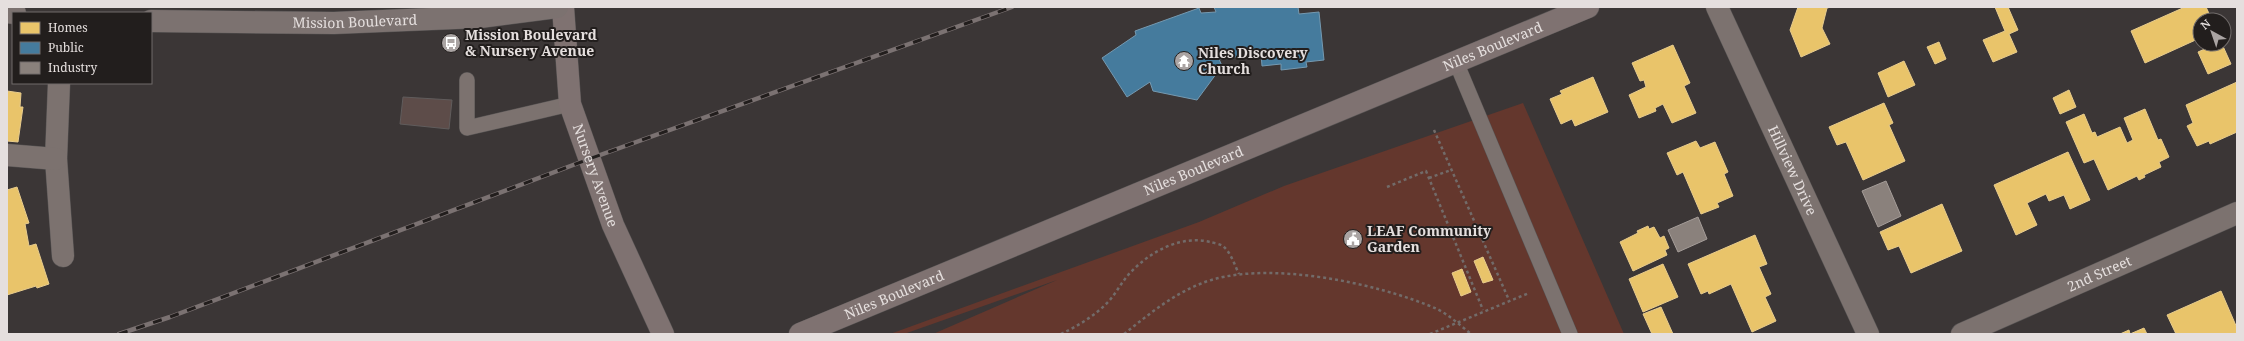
<svg xmlns="http://www.w3.org/2000/svg" width="2244" height="341" font-family="'Noto Serif',serif">
<rect width="100%" height="100%" fill="#3b3636"/>
<!-- green -->
<path fill="#64372d" d="M1523,103L1624,334H933L1057,280L904,334H890L1199,222L1284,186Z"/>
<!-- homes -->
<g fill="#e9c46a" stroke="#e8cc8d">
<path d="M1798,7H1831L1827,8L1822,28L1830,44L1801,57L1790,30Z"/>
<path d="M1995,7H2008L2018,30L2009,34L2017,52L1993,62L1983,40L2005,31Z"/>
<path d="M2185,7H2206L2212,20H2200V38L2145,63L2131,31Z"/>
<path d="M1939,42L1946,59L1935,64L1927,47Z"/>
<path d="M2216,44H2222L2231,64L2208,74L2198,52Z"/>
<path d="M1673,45L1690,83L1684,86L1696,113L1672,123L1663,104L1655,108L1656,111L1639,118L1629,95L1646,87L1644,80L1640,81L1632,63Z"/>
<path d="M1904,61L1915,85L1888,97L1878,73Z"/>
<path d="M1593,77L1608,112L1575,126L1572,119L1561,124L1550,99L1562,94L1560,91Z"/>
<path d="M2237,82V132L2210,144L2209,141L2197,146L2187,126L2193,123L2186,105Z"/>
<path d="M2069,90L2076,107L2060,114L2053,98Z"/>
<path d="M7,91L21,93L20,107H23L18,142L7,141Z"/>
<path d="M1884,103L1893,123L1889,125L1905,161L1863,180L1846,142L1837,145L1829,127Z"/>
<path d="M2145,109L2158,140L2161,139L2169,157L2159,162L2161,167L2144,175L2145,177L2139,180L2137,176L2108,190L2094,159L2084,163L2066,122L2084,114L2092,133L2095,132L2097,137L2120,127L2127,143L2133,140L2124,118Z"/>
<path d="M1696,141L1700,148L1715,142L1728,172L1724,174L1733,196L1717,203L1719,207L1701,214L1683,172L1677,175L1667,153Z"/>
<path d="M2068,152L2090,200L2070,209L2064,195L2049,201L2046,194L2027,203L2037,225L2016,235L1994,185Z"/>
<path d="M17,187L29,223L25,224L29,246L36,244L49,284L37,288L36,286L7,295V190Z"/>
<path d="M1942,204L1962,251L1911,273L1899,246L1888,250L1880,232Z"/>
<path d="M1648,226L1649,229L1654,227L1660,238L1664,236L1669,248L1665,250L1667,255L1633,271L1620,242L1638,233L1637,231Z"/>
<path d="M1755,235L1767,264L1759,267L1771,294L1765,297L1776,321L1752,332L1731,284L1709,294L1708,291L1701,294L1688,264Z"/>
<path d="M1483,257L1493,280L1483,283L1474,261Z"/>
<path d="M1663,264L1678,297L1643,312L1629,279Z"/>
<path d="M1462,269L1471,292L1461,296L1452,273Z"/>
<path d="M2221,291L2237,328V334H2176L2167,315Z"/>
<path d="M1661,307L1673,334H1652L1643,314Z"/>
<path d="M2144,328L2147,334H2120L2129,330L2130,334Z"/>
</g>
<!-- public -->
<path fill="#457b9d" stroke="#7599b0" d="M1214,7H1298L1299,14L1319,12L1324,60L1306,62L1307,67L1281,70V64L1262,66L1261,54L1219,59L1222,66L1197,100L1153,91L1150,82L1127,97L1102,58L1136,35L1135,31L1199,8L1201,13L1216,12Z"/>
<!-- industry -->
<g fill="#8a817c" stroke="#a59d99">
<path d="M1886,181L1901,216L1878,227L1862,191Z"/>
<path d="M1698,217L1707,239L1678,252L1668,230Z"/>
</g>
<!-- building -->
<path fill="#5d4c49" stroke="#605c5c" d="M403,97L452,100L449,129L400,124Z"/>
<g fill="none" stroke-linecap="round" stroke-linejoin="round">
<!-- lane casing -->
<g stroke="#555252" stroke-width="16">
<g id="lane">
<path d="M1456,62L1570,334"/>
<path d="M467,80V128L570,104"/>
</g>
</g>
<!-- street casing -->
<g stroke="#555252" stroke-width="23">
<g id="street">
<path id="s1" d="M1717,7L1868,334"/>
<path d="M59,83L56,159L63,256"/>
<path d="M7,155L56,159"/>
<path id="s2" d="M1962,334L2237,213"/>
</g>
</g>
<!-- secondary casing -->
<g stroke="#555252" stroke-width="23">
<g id="secondary">
<path id="s3" d="M563,7L570,104L613,225L663,334"/>
<path id="s4" d="M800,334L1588,7"/>
</g>
</g>
<!-- primary casing -->
<g stroke="#555252" stroke-width="23">
<g id="primary">
<path d="M7,12L15,13"/>
<path id="s5" d="M151,21L334,23L480,17L557,7"/>
</g>
</g>
<!-- path -->
<g stroke="#726b69" stroke-width="2.5" stroke-dasharray="3 3" stroke-linecap="butt">
<path d="M1434,130L1509,300"/>
<path d="M1429,178L1451,170"/>
<path d="M1387,187L1426,171L1483,310"/>
<path d="M1061,334C1078,326 1096,315 1109,301C1117,292 1122,281 1131,272C1151,251 1181,235 1210,242C1214,243 1221,244 1224,247C1231,253 1235,266 1239,274"/>
<path d="M1124,334C1148,315 1172,295 1200,284C1261,258 1378,283 1437,309C1449,315 1460,325 1471,334"/>
<path d="M1430,334L1529,293"/>
</g>
<!-- lane -->
<use href="#lane" stroke="#7c726f" stroke-width="15"/>
<!-- street -->
<use href="#street" stroke="#7c726f" stroke-width="22"/>
<!-- secondary -->
<use href="#secondary" stroke="#7f7271" stroke-width="22"/>
<!-- primary -->
<use href="#primary" stroke="#7c7270" stroke-width="22"/>
<!-- rail casing -->
<g stroke="#7b7272" stroke-width="4.5">
<path id="rail" d="M119,334L170,317L589,159L1012,7"/>
</g>
<!-- rail -->
<use href="#rail" stroke="#221e1d" stroke-width="3" stroke-dasharray="9" stroke-linecap="butt"/>
</g>
<!-- icons -->
<defs>
<g id="bus-disc" transform="scale(1)"><circle r="9.5" fill="#aaa4a3" stroke="#221e1d"/><path d="M-5-6H5V4H4V6H2V4H-2V6H-4V4H-5ZM-3.5-4V0h7V-4ZM-3.5 1.2v1.5H-2V1.2ZM2 1.2v1.5H3.5V1.2Z" fill="#fff"/></g>
<g id="temple-disc" transform="scale(1)"><circle r="9.5" fill="#aaa4a3" stroke="#221e1d"/><path d="M0-6L5-2H3V0L6.5 2.5H4V6H1.5V3h-3V6H-4V2.5H-6.5L-3 0V-2H-5Z" fill="#fff"/></g>
<g id="civic-disc" transform="scale(1)"><circle r="9.5" fill="#aaa4a3" stroke="#221e1d"/><path d="M-.6-6.5H3V-4.5H.6V-3L4-1V1h2V6H-6V1h2V-1L-.6-3ZM-1.2 2.5V6h2.4V2.5Z" fill="#fff"/></g>
</defs>
<g fill-rule="evenodd">
<use href="#bus-disc" x="451" y="43"/>
<use href="#temple-disc" x="1184" y="61"/>
<use href="#civic-disc" x="1353" y="239"/>
</g>
<g text-anchor="middle" stroke-width="4" stroke-linejoin="round" paint-order="stroke">
<!-- street labels -->
<g font-size="14" fill="#e5dfde" stroke="#221e1d">
<text dy="5" stroke="none"><textPath href="#s5" startOffset="204">Mission Boulevard</textPath></text>
<text dy="5" stroke="none"><textPath href="#s4" startOffset="750">Niles Boulevard</textPath></text>
<text dy="5" stroke="none"><textPath href="#s4" startOffset="426">Niles Boulevard</textPath></text>
<text dy="5" stroke="none"><textPath href="#s1" startOffset="180">Hillview Drive</textPath></text>
<text dy="5" stroke="none"><textPath href="#s3" startOffset="173">Nursery Avenue</textPath></text>
<text dy="5" stroke="none"><textPath href="#s2" startOffset="150">2nd Street</textPath></text>
<text dy="5" stroke="none"><textPath href="#s4" startOffset="102">Niles Boulevard</textPath></text>
</g>
<!-- poi labels -->
<g font-size="14" font-weight="bold" fill="#e5dfde" stroke="#221e1d" text-anchor="start">
<text x="465" y="40">Mission Boulevard<tspan x="465" dy="16">&amp; Nursery Avenue</tspan></text>
<text x="1198" y="58">Niles Discovery<tspan x="1198" dy="16">Church</tspan></text>
<text x="1367" y="236">LEAF Community<tspan x="1367" dy="16">Garden</tspan></text>
</g>
</g>
<!-- border -->
<rect width="2244" height="341" fill="none" stroke="#e5dfde" stroke-width="16"/>
<!-- legend -->
<rect x="12" y="12" width="140" height="72" fill="#221e1d" stroke="#706b6a"/>
<rect x="20" y="22" width="20" height="12" fill="#e9c46a" stroke="#706b6a"/>
<text x="48" y="32" font-size="12" fill="#e5dfde">Homes</text>
<rect x="20" y="42" width="20" height="12" fill="#457b9d" stroke="#706b6a"/>
<text x="48" y="52" font-size="12" fill="#e5dfde">Public</text>
<rect x="20" y="62" width="20" height="12" fill="#8a817c" stroke="#706b6a"/>
<text x="48" y="72" font-size="12" fill="#e5dfde">Industry</text>
<!-- north arrow -->
<g transform="translate(2212 32) rotate(320)"><circle r="19" fill="#221e1d" stroke="#706b6a"/>
<path d="M0-3L7 15L0 10L-7 15Z" fill="#aaa4a3"/>
<text y="-6" font-size="11" font-weight="bold" text-anchor="middle" fill="#e5dfde">N</text>
</g>
</svg>
